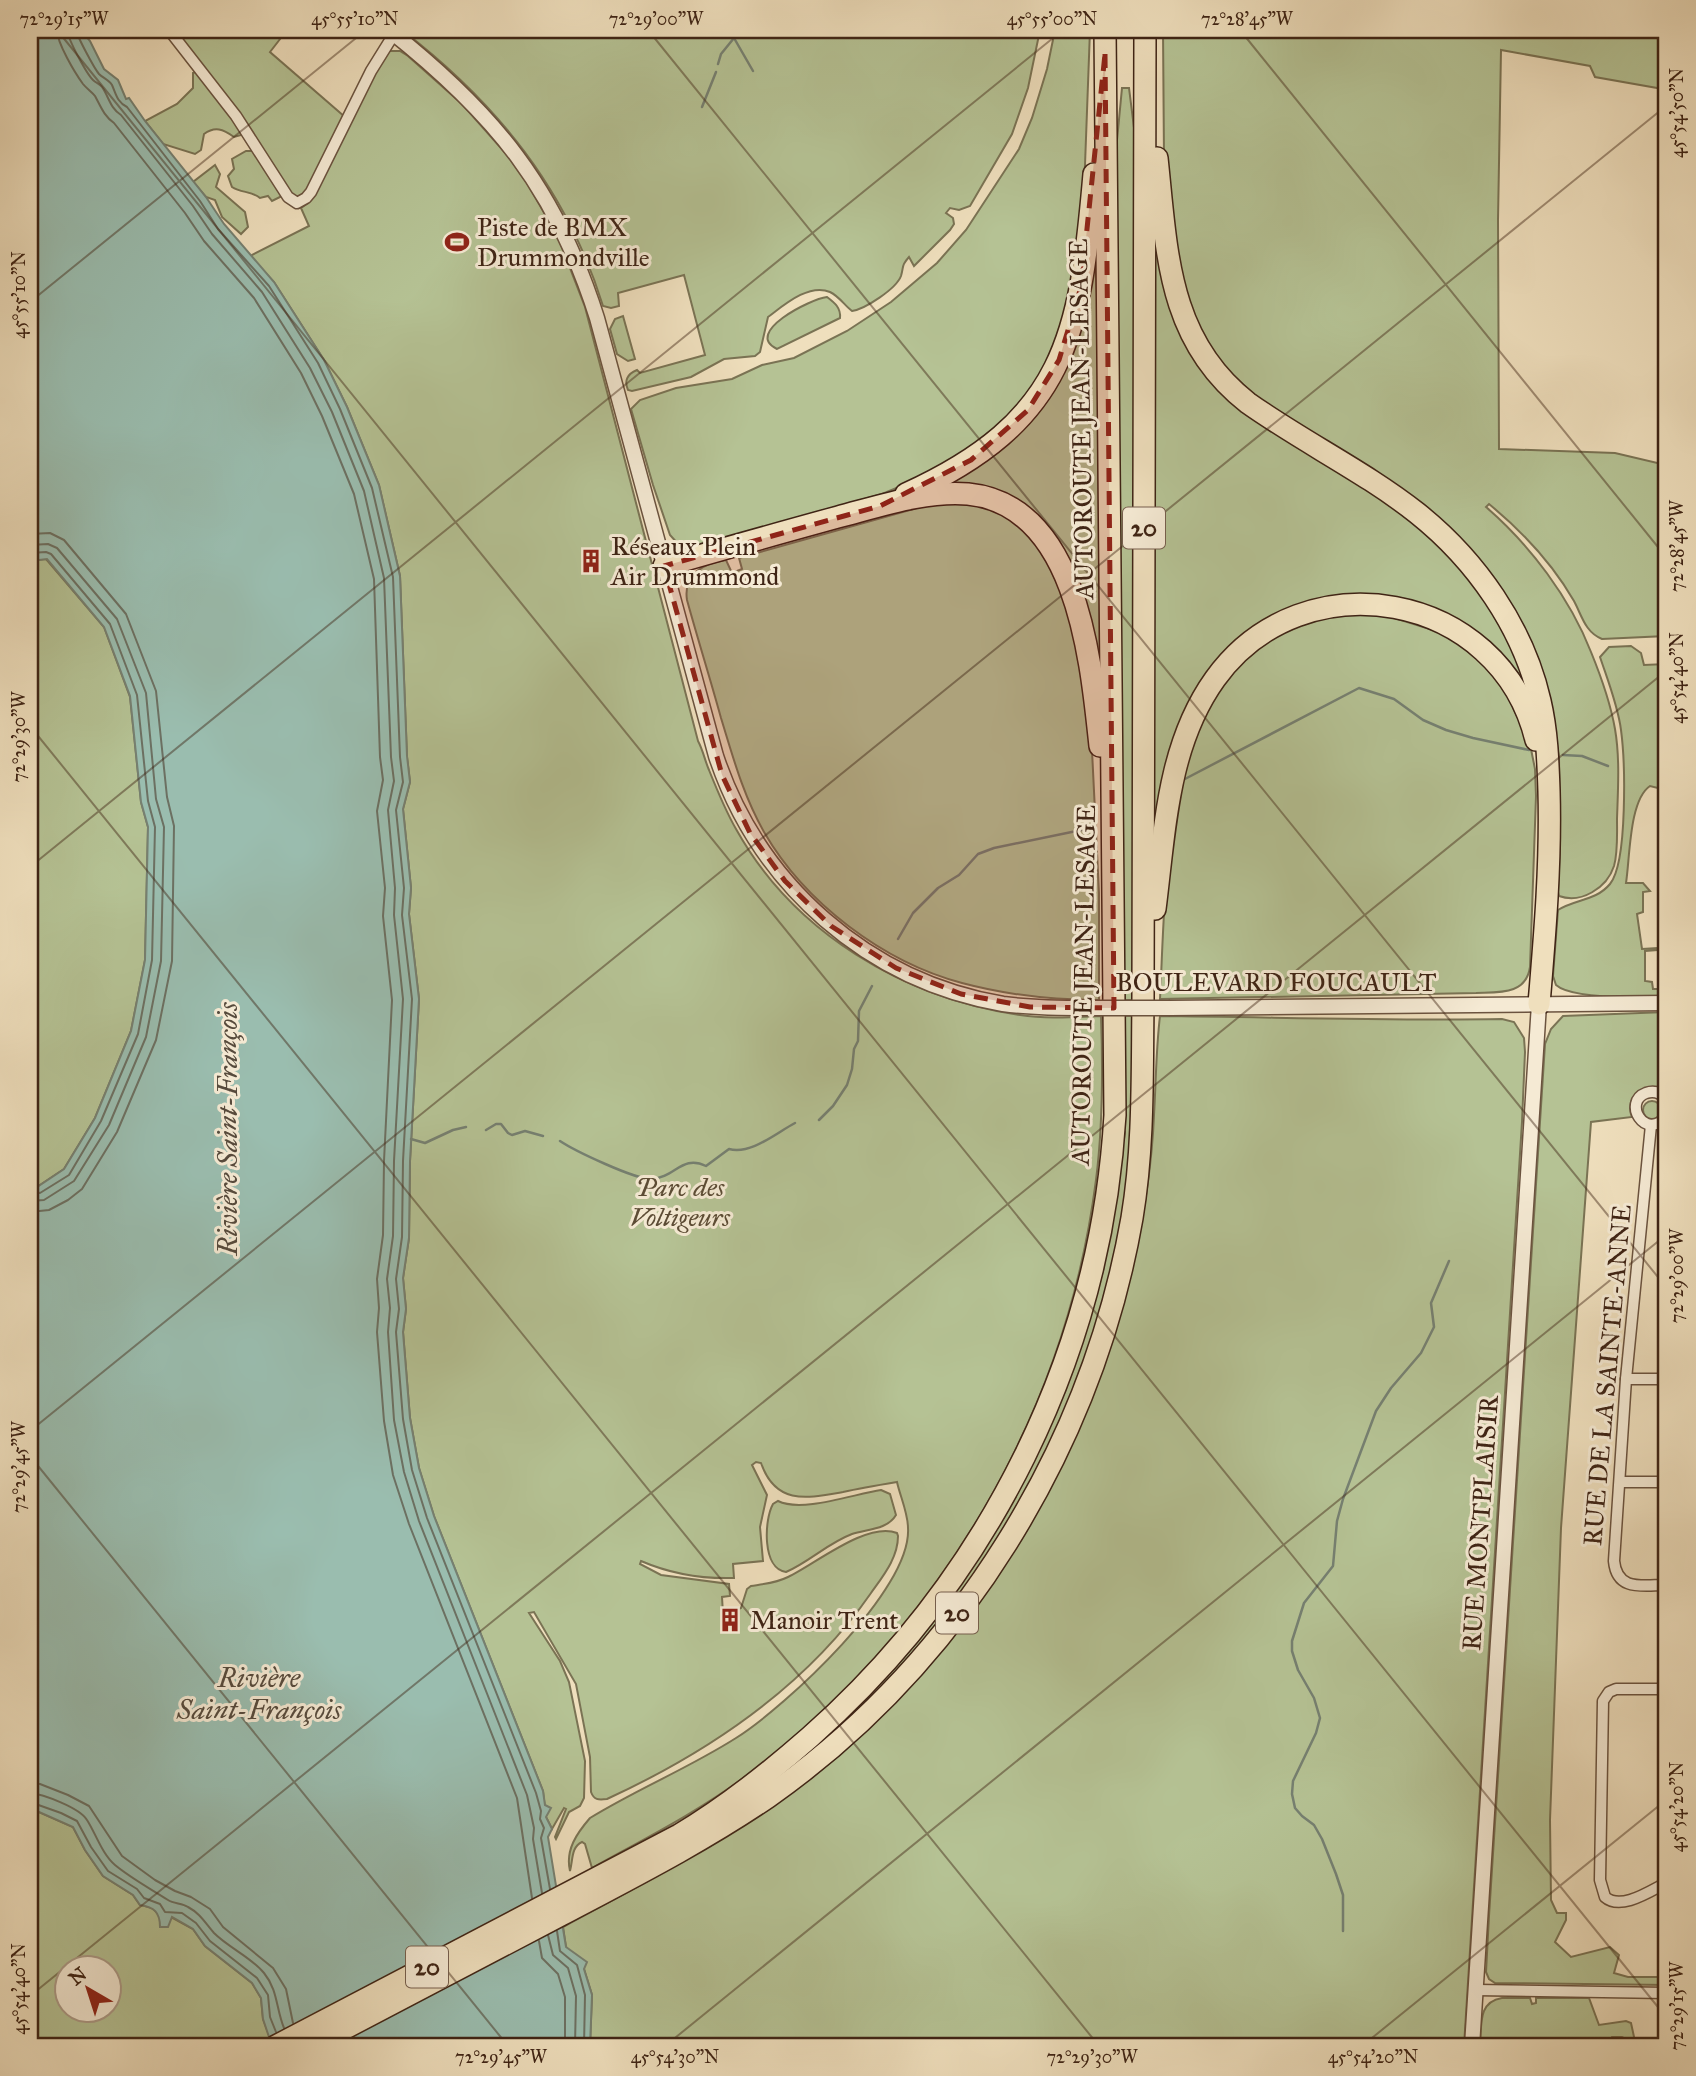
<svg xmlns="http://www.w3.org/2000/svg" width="1696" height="2076" font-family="'IM FELL Great Primer',serif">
<rect width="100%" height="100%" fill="#efdfbd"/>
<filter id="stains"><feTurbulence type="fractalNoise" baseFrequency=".00286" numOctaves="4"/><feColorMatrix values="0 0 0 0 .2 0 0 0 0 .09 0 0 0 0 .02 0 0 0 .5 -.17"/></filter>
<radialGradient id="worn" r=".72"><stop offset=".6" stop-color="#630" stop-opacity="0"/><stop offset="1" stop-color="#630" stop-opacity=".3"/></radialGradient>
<!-- green -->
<g fill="#b5c294" stroke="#7a7354" stroke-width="2" fill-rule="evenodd">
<path d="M173,30H287L270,52L345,117L307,193L294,199Z"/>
<path d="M402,30H1040L1028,88L1012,134L970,206L959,210L950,208L946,213L953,218L954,224L950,230L914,266L909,257C901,266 904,266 901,276C896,289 865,309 852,311C844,305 840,297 830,292C809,283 784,305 768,317L760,352L755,356L724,359L691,377L632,391L628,390C624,381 627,374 637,370L640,373L705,355L684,275L618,293L619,306L611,308L603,306C567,190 497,103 402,30Z"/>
<path d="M1055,30H1090L1084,192L1072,293L1050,365L1001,426L928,475L882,494L689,548L679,545L670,535L653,485L631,409L640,400L676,388L732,379L762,365L794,358L847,331L891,302L937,263L966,230L1019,149L1032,118L1047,69Z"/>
<path d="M1163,30H1666V94L1657,88L1595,77L1590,66L1501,50L1498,220L1499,449L1615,453L1666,465V636L1602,639C1585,632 1582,616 1574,601C1552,563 1523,532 1489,504L1486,507C1530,545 1570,598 1591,652C1600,674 1611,706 1615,729C1620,758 1618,789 1617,819C1617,834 1618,852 1614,866C1607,888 1581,904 1559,896L1558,892L1560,846L1559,757L1551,710L1492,580L1265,405L1218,361L1197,324L1180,273L1164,158Z"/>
<path d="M389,51H400L408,56L462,104L508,156L527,183L558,237L585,307L698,741C703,750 705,761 709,770C717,790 725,810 736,829C794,933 904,998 1020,1015C1046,1019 1074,1017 1101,1016C1103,1071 1103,1125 1096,1180C1066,1417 937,1633 746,1776C698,1812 644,1839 592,1868L585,1844L582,1842C571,1847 573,1860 570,1871C565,1850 577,1833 590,1818C637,1789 689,1768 736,1738C785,1707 912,1590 908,1528C908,1513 900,1496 897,1482C879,1485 861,1488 843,1492C808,1498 776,1506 761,1463L756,1462L752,1465L767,1495L760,1527L763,1561L733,1564L734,1578C702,1579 671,1574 641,1561L640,1564L661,1575L729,1584L730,1596L722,1597L724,1631L737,1630L736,1610L741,1608L747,1589L751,1586C764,1584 776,1583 788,1577C814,1565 867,1521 897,1533L898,1536C898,1558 883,1576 871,1593C806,1687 709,1752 607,1799C598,1800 594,1800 591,1792L590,1757L576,1684L534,1612L529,1613L560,1661L569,1682L585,1761L584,1798L580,1806L569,1812L556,1839L555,1837L566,1809L564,1808L552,1829L546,1817L543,1791L434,1516L419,1468L410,1418L403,1332L406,1309L403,1278L409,1238L410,1161L419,999L409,914L411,888L403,809L410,782L407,757L400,576L379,485L347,407L324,360L274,282L250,256L309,226L301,208L308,203L380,62Z"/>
<path d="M198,71L245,134L234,137C223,129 215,126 204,134L201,150L195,154L163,144L145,121L177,104L193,88V73Z"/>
<path d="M1122,88H1129L1136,144V1000H1122L1116,151Z"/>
<path d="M246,151H256L284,195L272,201L268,196L260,198C252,191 241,193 232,187L228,176L234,169L232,159Z"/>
<path d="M215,165L220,174L216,187L245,212L248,227L241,234L222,217L215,200L206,197L193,182Z"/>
<path d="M1095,247L1097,296L1100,672L1039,524L949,489L944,481L1018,429Z"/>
<path d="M1155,250H1160L1194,349L1396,504L1483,590L1536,699L1489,649L1339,600L1213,671L1159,830L1153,828Z"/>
<path d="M827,297C835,303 841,308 840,318L777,349C743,333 810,299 827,297Z"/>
<path d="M623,316L635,359L628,361L617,354L610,329L615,319Z"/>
<path d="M935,503L982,505L1017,522L1042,551L1071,613L1091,730L1099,893V1000C1054,1000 1007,995 962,983C883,962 805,903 764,832C743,795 733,757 721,718C710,678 698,640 687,600C683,574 704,563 726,560L732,573L742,569L739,558Z"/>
<path d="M46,559L104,627L130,697L141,802L148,827L145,960L131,1031L95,1118L64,1169L37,1187L30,1183V561Z"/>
<path d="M1375,612L1449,635L1498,675L1530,744L1535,769L1536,796L1530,967C1526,995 1499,992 1476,993L1160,999C1167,866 1160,658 1322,615C1338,611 1358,613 1375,612Z"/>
<path d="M1631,646L1641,653L1644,665L1666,664V790L1650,786C1629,800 1630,858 1626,883H1643L1650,891L1643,892V912L1637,914L1642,949L1657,948V950L1645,951V981L1652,982L1653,989H1666V996C1643,997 1573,1000 1556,985L1553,976L1558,910C1575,899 1596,901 1610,884C1628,862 1625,760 1621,730C1618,706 1608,681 1600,657L1609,647Z"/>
<path d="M1666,1012V1092C1648,1081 1623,1095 1632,1117L1591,1122L1561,1528L1550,1820L1551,1900L1557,1913H1566V1920L1555,1942L1571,1957L1610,1947L1619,1955L1614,1973L1628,1977H1666V1985L1495,1983L1489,1979L1486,1972L1489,1916L1545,1044L1551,1029L1563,1016Z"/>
<path d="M1122,1016H1135L1130,1176L1107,1291L1082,1372L1026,1495L972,1580L905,1664L803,1761L790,1764L960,1584L987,1543L1066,1389L1063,1387L1084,1335L1104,1267L1103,1256L1123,1147L1120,1143L1121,1140L1124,1139L1125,1132L1122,1126Z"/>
<path d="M1160,1016C1274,1017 1388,1021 1502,1019L1514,1022L1524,1038L1525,1052L1522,1122L1464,2046H590L592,1995L584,1969L566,1947L563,1927C649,1881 734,1836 812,1777C838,1757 862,1734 885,1710C1007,1588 1095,1433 1133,1264C1144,1215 1152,1165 1154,1115C1156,1082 1156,1049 1160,1016Z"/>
<circle cx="1652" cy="1110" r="9"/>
<path d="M881,1490L890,1494L896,1515C887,1530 867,1529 852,1534C828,1543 809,1562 786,1572C762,1569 764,1520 773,1504L778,1501C802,1513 854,1494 881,1490Z"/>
<path d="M30,1808L73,1827L85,1850L103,1876L133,1895L140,1905C151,1907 155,1908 160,1918L171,1917L193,1929L205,1946L252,1983L261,1998L263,2019L270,2038L254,2046H30ZM66,1968H108V2010H66Z"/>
<path d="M1502,1998H1530L1532,2004L1536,2003V1998H1589L1599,2025L1626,2021L1631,2023L1636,2046H1630L1629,2041L1622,2037H1612L1606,2046H1480C1482,2026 1477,2002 1502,1998Z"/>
</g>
<!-- water -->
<path fill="#9abdaf" stroke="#768071" stroke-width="2" d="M30,30H81L90,41L104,69L118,80L126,99L129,98L145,121L206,197L224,224L274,282L324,360L347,407L379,485L400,576L407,756L410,782L403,809L411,888L409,914L419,999L410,1161L409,1238L403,1278L406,1309L403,1332L410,1418L419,1468L434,1516L543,1791L545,1805L551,1808L546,1817L552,1829L548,1837L566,1947L587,1962L584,1969L592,1995L590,2046H272L263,2019L261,1998L252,1983L205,1946L193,1929L172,1917L168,1927H160C160,1912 154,1907 140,1905L133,1895L103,1876L85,1850L73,1827L30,1808V1183L37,1187L64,1169L95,1118L131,1031L145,960L148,827L141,802L130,696L104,627L47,559L30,561Z"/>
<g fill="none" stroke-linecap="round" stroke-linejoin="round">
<!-- shore -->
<g stroke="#6c7062" stroke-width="2">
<path d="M57,30C57,43 75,73 83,84C87,89 92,92 95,96C101,107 104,116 114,123L185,213L204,241L254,298L301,373L322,416L354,494L374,579L380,757L383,780L377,811L385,888L383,916L392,1000L384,1161L383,1235L377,1279L379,1308L377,1332L384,1421L393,1475L409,1524L517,1798L532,1898"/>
<path d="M67,30C68,39 86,73 93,80C96,83 100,84 102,87C109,97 110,108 121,115L193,206L212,234L262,292L310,368L332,412L364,491L384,578L391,757L394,781L388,810L395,888L394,915L403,999L394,1161L393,1236L387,1279L390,1308L388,1332L394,1420L404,1472L419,1521L527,1795L534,1828L533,1839L542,1893"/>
<path d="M76,30C77,36 94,68 99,74C103,78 109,80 112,85C116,94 117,102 127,107L200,201L218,229L269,286L318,363L340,409L372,488L393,577L400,757L403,782L396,810L404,888L402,915L412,999L403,1161L402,1237L396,1279L399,1309L396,1332L403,1419L412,1470L427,1518L536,1793L541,1811L540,1819L544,1828L541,1838L550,1889"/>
<path d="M30,534L50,533L64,540L126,614L156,691L167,797L174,826L172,961L156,1040L117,1132L82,1189L68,1200L49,1210L30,1212"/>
<path d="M30,545L48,544L57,548L117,619L146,693L156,799L164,827L161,961L146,1037L109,1125L74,1181L44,1200L30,1201"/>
<path d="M30,553L46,552L51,554L110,624L137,695L148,801L155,827L152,960L138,1034L101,1121L69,1175L40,1193L30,1191"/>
<path d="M30,1783L40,1784L68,1795L89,1806L122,1856L155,1880L175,1891L191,1897L210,1909L223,1927L273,1968L286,1989L293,2023"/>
<path d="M30,1793C43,1794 80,1808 87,1820C96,1834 102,1854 115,1865C132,1879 151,1889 168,1900C174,1904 182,1903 188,1907C201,1914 205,1923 214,1933C229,1948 251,1957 264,1973C278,1990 276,2009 284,2028"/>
<path d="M30,1802L61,1813L77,1821L91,1847L108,1871L137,1889L144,1898L160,1904L165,1912L182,1913L196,1923L210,1941L257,1978L268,1995L270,2017L276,2032"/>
<path d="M557,1931L560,1951L577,1965L585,1995L584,2046"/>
<path d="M548,1935L553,1955L568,1968L576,1996L575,2046"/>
<path d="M539,1941L542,1958L558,1974L565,1997V2046"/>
</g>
<!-- stream -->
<g stroke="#768071" stroke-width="2.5">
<path d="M734,38L753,71"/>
<path d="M718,64L721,54L734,38L733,30"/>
<path d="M702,107L716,72"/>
<path d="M1563,755L1582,756L1608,766"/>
<path d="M1183,780L1359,688L1394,699L1423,720L1446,730L1473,738L1529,750"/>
<path d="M898,939L913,913L938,888L959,875L978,854L994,848L1091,828"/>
<path d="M819,1120L833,1106L847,1085L852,1069L854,1049L858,1041L859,1011L872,986"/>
<path d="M486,1130L496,1124H501L508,1133L512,1135L525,1131L543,1136"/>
<path d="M411,1139L425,1143L453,1130L466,1127"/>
<path d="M560,1141C575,1151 634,1179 651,1179C675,1178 682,1154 706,1166L729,1149C751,1155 776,1133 795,1123"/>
<path d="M1343,1931V1895L1336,1874L1322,1839L1314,1825L1302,1816L1295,1808L1292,1794L1293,1781L1316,1733L1320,1718L1314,1698L1298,1670L1292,1651V1641L1304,1603L1333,1566L1337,1521L1343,1499L1376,1411L1391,1388L1421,1353L1434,1327L1431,1303L1449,1261"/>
</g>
<!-- minor casing -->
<g stroke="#6b533f" stroke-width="13">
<g id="minor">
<path d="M169,30L236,116L288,197L297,203L306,198L311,192L371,71L394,34"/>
<path d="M1666,1099C1661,1093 1655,1090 1646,1093C1622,1102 1645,1141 1666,1117"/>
<path d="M1651,1125L1626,1379L1614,1561C1617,1592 1643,1585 1666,1585"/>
<path d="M1626,1379H1666"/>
<path d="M1620,1482H1666"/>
<path d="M1666,1689H1616L1609,1692L1603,1701L1600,1880L1605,1897C1621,1911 1650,1891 1666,1883"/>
<path d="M1476,1990L1666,1993"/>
</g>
</g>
<!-- tertiary casing -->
<g stroke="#6b533f" stroke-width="17">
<g id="tertiary">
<path d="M389,30C494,113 556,188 597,318L716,756C759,885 868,981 1003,1004C1032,1008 1060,1008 1088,1008"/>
<path d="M1170,1008L1666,1003"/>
<path d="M1472,2046L1539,1004"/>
</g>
</g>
<!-- motorway casing -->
<g stroke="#3f2415" stroke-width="24">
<g id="motorway">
<path d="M1157,158C1167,251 1167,340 1248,403C1303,442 1365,472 1417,513C1476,560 1523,627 1540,701C1547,731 1548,761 1549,791C1551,862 1545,933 1539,1004"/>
<path d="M906,494C1066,421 1080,337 1094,174"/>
<path d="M664,566C722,549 780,533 838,517C877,507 927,490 968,494C1078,505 1091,662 1100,746"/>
<path d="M1155,909C1165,831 1167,746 1215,679C1303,556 1500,591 1536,740"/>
<path d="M276,2046L679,1835C726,1807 769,1773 810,1737C990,1578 1101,1354 1115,1115L1105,30"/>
<path d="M311,2046C394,2003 477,1959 561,1915C631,1878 702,1842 768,1797C959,1663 1092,1447 1132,1218C1144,1146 1142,1073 1143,1001L1145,30"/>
</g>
</g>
<!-- minor -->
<use href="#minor" stroke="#f5ead4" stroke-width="10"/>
<!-- tertiary -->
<use href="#tertiary" stroke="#f5ead4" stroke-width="14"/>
<!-- motorway -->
<use href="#motorway" stroke="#efdfbd" stroke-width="21"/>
<!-- tertiary-bridge casing -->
<g stroke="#6b533f" stroke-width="17" stroke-linecap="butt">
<path id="tertiary-bridge" d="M1088,1008H1170"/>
</g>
<!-- tertiary-bridge -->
<use href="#tertiary-bridge" stroke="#f5ead4" stroke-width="14"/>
</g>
<!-- marked area -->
<path fill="#8f2418" fill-opacity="0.2" stroke="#8f2418" stroke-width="5" stroke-dasharray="14 9" stroke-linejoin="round" d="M1105,54L1114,1008L1030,1007L961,994L896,968L831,926L785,881L750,833L722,775L664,566L880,506L971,460L1028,410L1059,360L1081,287Z"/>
<!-- ticks -->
<path fill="none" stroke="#3f2415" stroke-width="2" stroke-opacity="0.45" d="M57,30L1666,2017M648,30L1666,1287M1240,30L1666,557M30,302L366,30M30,726L1099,2046M30,867L1063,30M30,1431L1666,106M30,1456L508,2046M30,1996L1666,671M665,2046L1666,1235M1362,2046L1666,1800"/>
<!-- icons -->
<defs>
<g id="stadium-bare" transform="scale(1.89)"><path d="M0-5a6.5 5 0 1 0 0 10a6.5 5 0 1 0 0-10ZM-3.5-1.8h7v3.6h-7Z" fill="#8f2418" stroke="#f5ead4" stroke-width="2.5" paint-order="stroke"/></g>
<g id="building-bare" transform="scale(1.89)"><path d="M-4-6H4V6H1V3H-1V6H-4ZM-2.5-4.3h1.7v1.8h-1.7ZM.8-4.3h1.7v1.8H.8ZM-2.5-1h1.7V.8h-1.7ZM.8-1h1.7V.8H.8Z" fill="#8f2418" stroke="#f5ead4" stroke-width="2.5" paint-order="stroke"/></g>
</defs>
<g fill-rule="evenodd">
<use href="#stadium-bare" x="457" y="242"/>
<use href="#building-bare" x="591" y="561"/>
<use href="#building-bare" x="730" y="1620"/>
</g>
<g text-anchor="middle" stroke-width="6" stroke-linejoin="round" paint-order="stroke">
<!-- shield labels -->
<g fill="#f5ead4" stroke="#765f4e" stroke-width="2">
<rect x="1123" y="507.5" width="42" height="41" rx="5"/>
<rect x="936" y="1592.5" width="42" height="41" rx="5"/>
<rect x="406" y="1946.5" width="42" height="41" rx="5"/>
</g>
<g font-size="24" font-weight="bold" fill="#3f2415">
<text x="1144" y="536">20</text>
<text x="957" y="1621">20</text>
<text x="427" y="1975">20</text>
</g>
<!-- poi labels -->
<g font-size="26" fill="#3f2415" stroke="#f5ead4" text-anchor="start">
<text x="477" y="236">Piste de BMX<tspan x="477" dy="30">Drummondville</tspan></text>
<text x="611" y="555">Réseaux Plein<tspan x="611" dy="30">Air Drummond</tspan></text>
<text x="750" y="1629">Manoir Trent</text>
</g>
<!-- street labels -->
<g font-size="26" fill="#3f2415" stroke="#f5ead4">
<text transform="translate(1081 419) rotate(-91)" y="9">AUTOROUTE JEAN-LESAGE</text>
<text x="1276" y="991">BOULEVARD FOUCAULT</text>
<text transform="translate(1083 985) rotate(-89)" y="9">AUTOROUTE JEAN-LESAGE</text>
<text transform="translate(1607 1375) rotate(-85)" y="9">RUE DE LA SAINTE-ANNE</text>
<text transform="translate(1480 1523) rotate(-86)" y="9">RUE MONTPLAISIR</text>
</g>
<!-- park labels -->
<g font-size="26" font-style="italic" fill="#5c4c35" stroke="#f5ead4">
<text x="680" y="1196">Parc des<tspan x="680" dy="30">Voltigeurs</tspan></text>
</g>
<!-- water labels -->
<g font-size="28" font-style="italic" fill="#564a3c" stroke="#f5ead4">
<text transform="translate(227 1129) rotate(-90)" y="10">Rivière Saint-François</text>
<text x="259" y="1687">Rivière<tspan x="259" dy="32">Saint-François</tspan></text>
</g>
</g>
<!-- margin -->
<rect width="1696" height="2076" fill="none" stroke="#efdfbd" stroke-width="77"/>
<!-- north arrow -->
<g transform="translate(88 1989) rotate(321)"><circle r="33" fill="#f5ead4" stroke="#ac9b88" stroke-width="2"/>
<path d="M0-5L12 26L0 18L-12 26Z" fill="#8f2418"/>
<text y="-10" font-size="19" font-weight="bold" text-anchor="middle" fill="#3f2415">N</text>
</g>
<rect x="38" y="38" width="1620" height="2000" fill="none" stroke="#3f2415" stroke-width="2.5"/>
<g font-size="18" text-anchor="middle" fill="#3f2415">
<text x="64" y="25">72°29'15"W</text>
<text x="355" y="25">45°55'10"N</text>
<text x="656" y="25">72°29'00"W</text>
<text x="1052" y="25">45°55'00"N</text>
<text x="1247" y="25">72°28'45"W</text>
<text transform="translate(1677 113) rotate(-90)" y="6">45°54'50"N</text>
<text transform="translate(19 295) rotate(-90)" y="6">45°55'10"N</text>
<text transform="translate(1677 546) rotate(-90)" y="6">72°28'45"W</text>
<text transform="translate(1677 678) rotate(-90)" y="6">45°54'40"N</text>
<text transform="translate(19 737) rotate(-90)" y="6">72°29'30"W</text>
<text transform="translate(1677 1276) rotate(-90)" y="6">72°29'00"W</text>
<text transform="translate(19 1467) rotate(-90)" y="6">72°29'45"W</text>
<text transform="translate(1677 1807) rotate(-90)" y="6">45°54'20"N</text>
<text transform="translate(19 1989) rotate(-90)" y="6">45°54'40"N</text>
<text transform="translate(1677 2006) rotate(-90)" y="6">72°29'15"W</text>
<text x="501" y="2063">72°29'45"W</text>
<text x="675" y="2063">45°54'30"N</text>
<text x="1092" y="2063">72°29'30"W</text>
<text x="1373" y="2063">45°54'20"N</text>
</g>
<rect width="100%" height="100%" filter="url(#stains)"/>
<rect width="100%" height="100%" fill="url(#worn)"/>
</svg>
